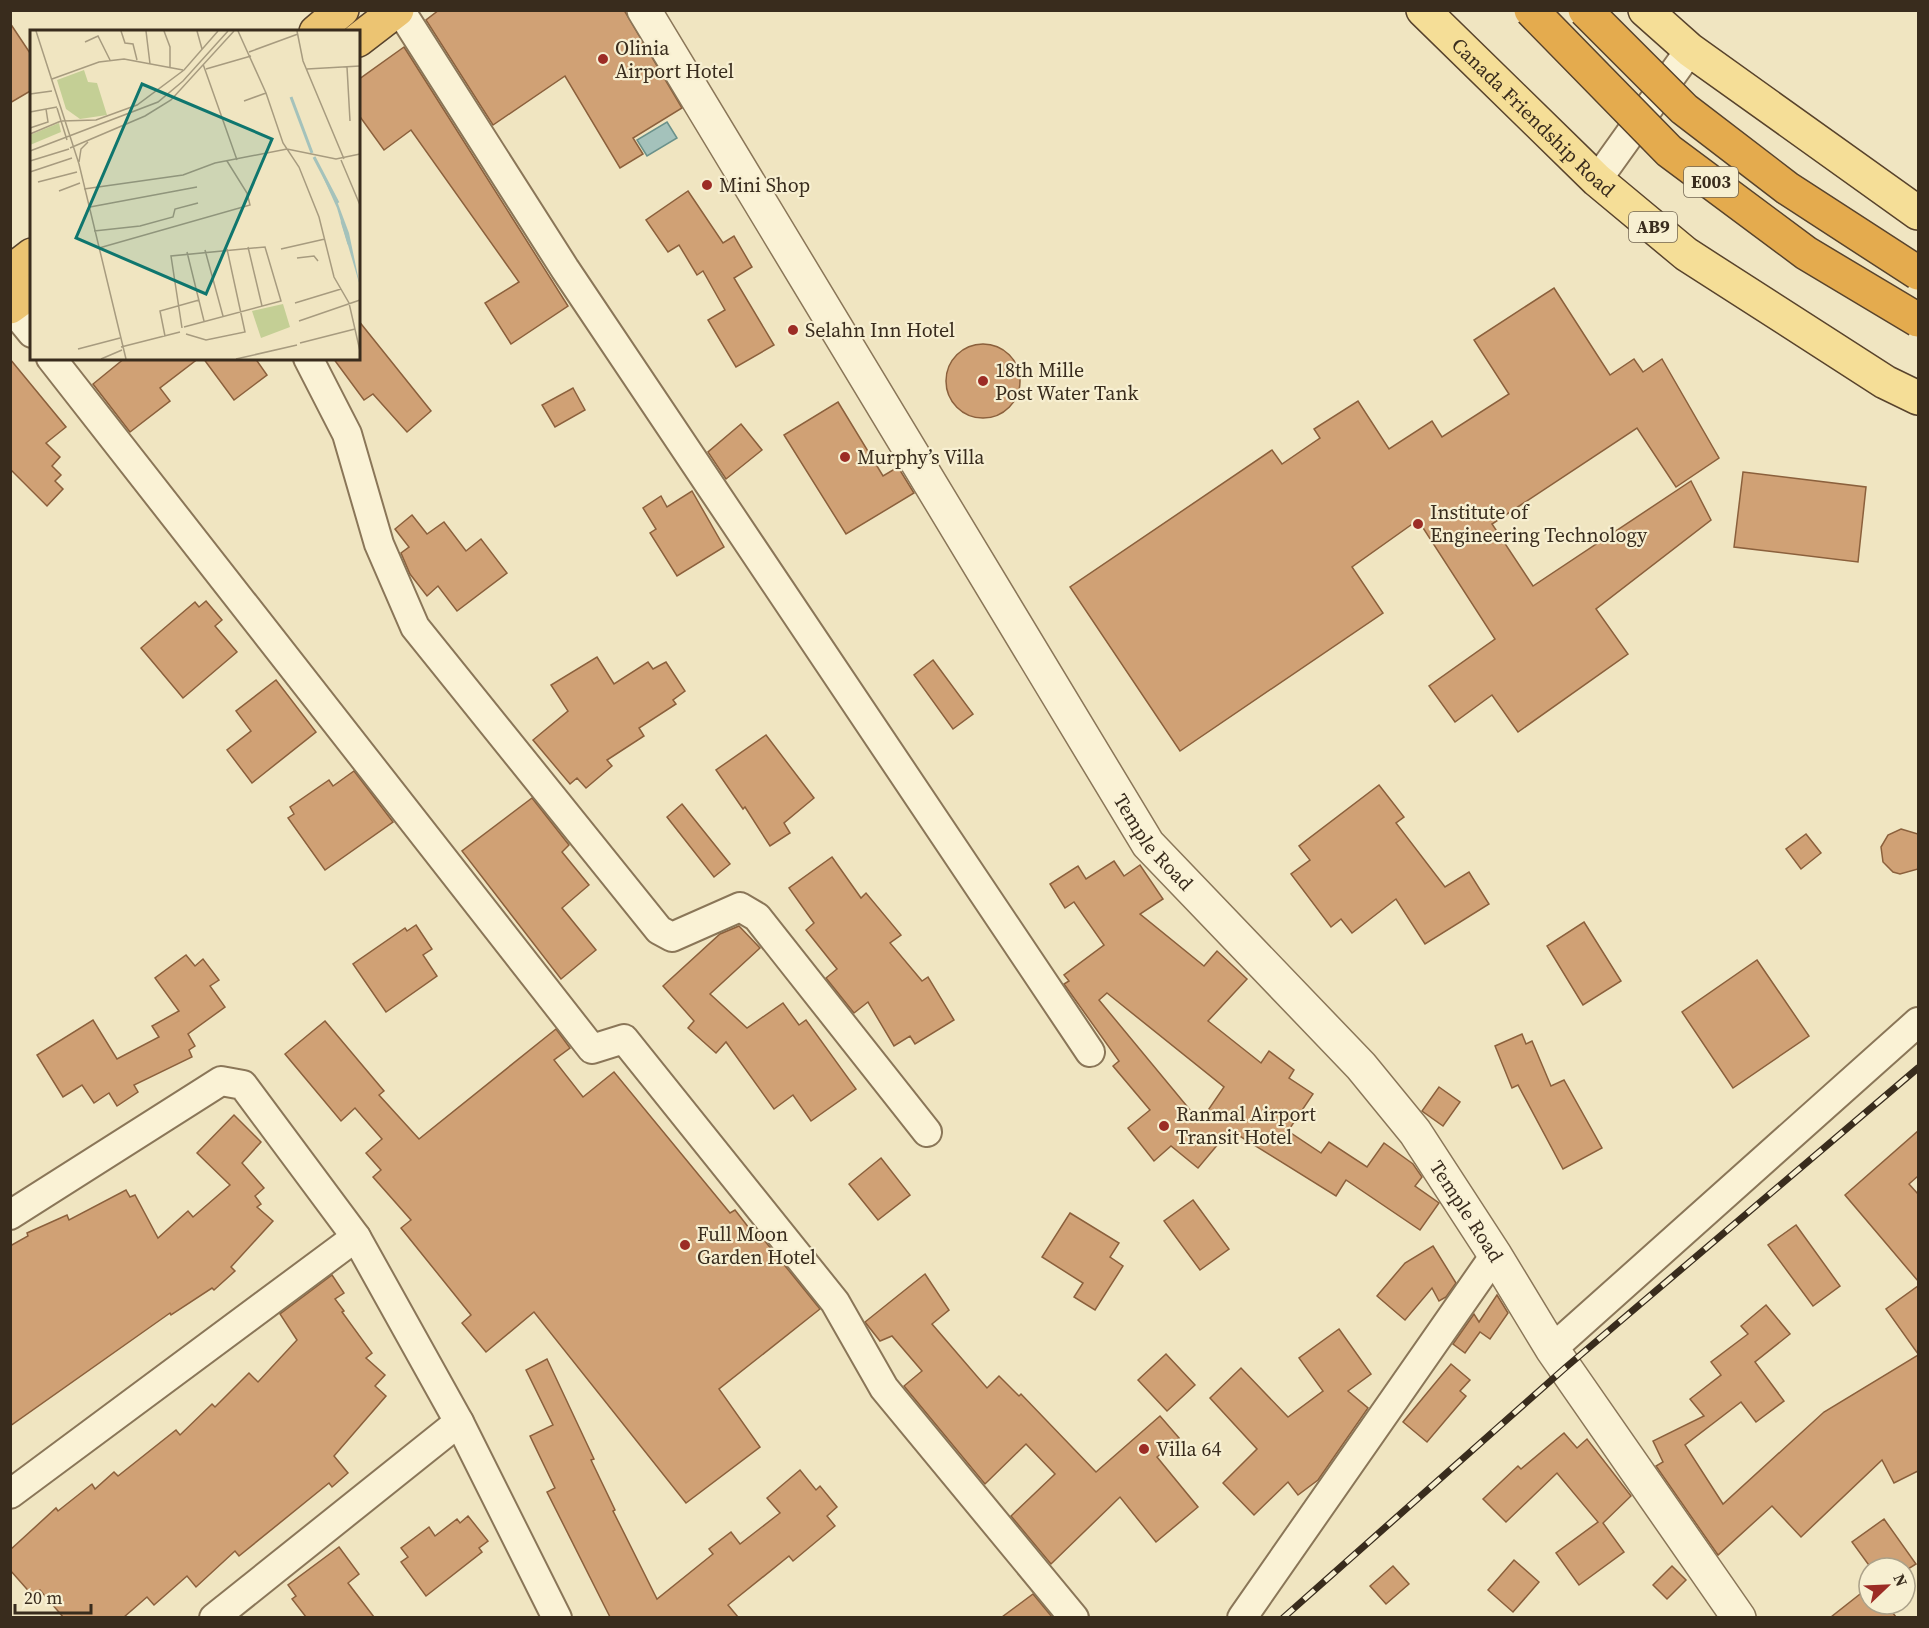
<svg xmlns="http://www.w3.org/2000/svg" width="1929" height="1628" font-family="'Source Serif 4',serif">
<rect width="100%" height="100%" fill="#f0e5c1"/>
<!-- water -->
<path fill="#a4c2bb" stroke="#6a918a" stroke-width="1.5" d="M667,122L677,138L647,156L637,140Z"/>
<!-- building -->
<g fill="#d0a175" stroke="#8b603c" stroke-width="1.5" fill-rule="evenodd">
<path d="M439,10H624L682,108L633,138L643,154L620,168L565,76L493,125L426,20Z"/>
<path d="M10,23L32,56V90L10,103Z"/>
<path d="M404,47L568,306L511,344L485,303L519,282L411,130L384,150L358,114V80Z"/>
<path d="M688,191L723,243L734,236L752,267L734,278L774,345L736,367L708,320L725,310L703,271L697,275L679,245L668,252L646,220Z"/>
<path d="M1554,288L1610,375L1634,359L1643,372L1662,359L1719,458L1676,487L1637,428L1492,524L1533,586L1691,481L1711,520L1596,609L1628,654L1518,732L1492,695L1455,722L1429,686L1495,639L1418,520L1352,567L1383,613L1180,751L1070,587L1272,450L1282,464L1320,438L1314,429L1358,401L1389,449L1432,421L1442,437L1509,394L1474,340Z"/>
<path d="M358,320L431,411L407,432L373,394L364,400L333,358H358Z"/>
<circle cx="983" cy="381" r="37"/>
<path d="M125,358H199L160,388L170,401L130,432L93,384Z"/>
<path d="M203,358H255L267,375L234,400Z"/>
<path d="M10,359L66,427L46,443L60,457L52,466L61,475L55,481L63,489L47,506L10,469Z"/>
<path d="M573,388L585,410L555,427L542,405Z"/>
<path d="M838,402L883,476L898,467L914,493L846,534L784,435Z"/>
<path d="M741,424L762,450L726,479L708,452Z"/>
<path d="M1743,472L1866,487L1858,562L1734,547Z"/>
<path d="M692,491L724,547L677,576L650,533L656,529L643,508L661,496L667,507Z"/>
<path d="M412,515L427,534L444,522L466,551L481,539L507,573L457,611L438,586L427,596L410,574L401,553L409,547L395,529Z"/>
<path d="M206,601L222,620L215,626L237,652L183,698L141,648L195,602L199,607Z"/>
<path d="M597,657L614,684L648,662L653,669L666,662L685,691L673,700L676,704L639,728L644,736L607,760L612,766L586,788L577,778L570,784L533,740L568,711L551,685Z"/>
<path d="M933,660L973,714L953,729L914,675Z"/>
<path d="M276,680L316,732L252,783L227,750L251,731L236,711Z"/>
<path d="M766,735L814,798L784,823L790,833L770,846L745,807L743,809L716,770Z"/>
<path d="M354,771L393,822L325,870L288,818L294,814L290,807L329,780L333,786Z"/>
<path d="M1379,785L1404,817L1396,823L1445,887L1469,872L1489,904L1425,944L1396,899L1352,933L1341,919L1331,927L1291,874L1310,860L1299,846Z"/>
<path d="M532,798L569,845L562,852L589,885L562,908L596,950L561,979L462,851Z"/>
<path d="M682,804L730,864L714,877L667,817Z"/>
<path d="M1901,829L1918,834V869L1900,874L1893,872L1883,862L1881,847L1888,835Z"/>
<path d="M1806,834L1821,853L1801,869L1786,849Z"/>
<path d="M832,857L861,898L866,893L901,935L890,943L922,981L928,977L954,1020L915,1044L910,1036L894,1046L868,1002L854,1013L826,978L837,969L806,930L814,923L789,888Z"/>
<path d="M1114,861L1124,876L1140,865L1163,899L1140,914L1204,966L1217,951L1247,979L1208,1021L1261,1063L1269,1051L1294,1070L1289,1078L1313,1094L1288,1131L1321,1153L1329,1142L1367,1167L1384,1143L1413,1164L1422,1177L1415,1186L1439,1203L1420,1230L1346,1180L1336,1196L1230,1130L1198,1168L1171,1146L1154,1161L1128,1128L1150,1110L1113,1066L1119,1061L1064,984L1069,981L1064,975L1104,945L1074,902L1065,908L1050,884L1078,866L1086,879ZM1107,993L1224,1087L1200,1122L1099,1000Z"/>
<path d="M1584,922L1621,981L1583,1005L1547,946Z"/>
<path d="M416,925L432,949L423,955L437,976L386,1012L353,964L405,928L407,931Z"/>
<path d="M739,926L760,948L710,994L747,1028L783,1003L799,1025L806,1020L856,1089L811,1121L793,1095L774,1109L726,1042L716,1053L688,1028L694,1021L663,986L720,934Z"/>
<path d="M186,955L195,966L203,959L219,980L210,986L225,1007L188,1034L195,1046L189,1050L192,1057L134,1085L138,1092L117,1106L109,1093L94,1103L82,1085L63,1097L37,1055L93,1020L117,1059L159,1037L152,1026L179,1011L155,978Z"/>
<path d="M1757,960L1809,1036L1733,1088L1682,1012Z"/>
<path d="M325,1021L384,1091L379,1095L419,1139L556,1029L570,1048L554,1060L583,1097L614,1072L730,1213L735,1210L756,1237L760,1235L820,1309L719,1389L760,1447L686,1503L534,1312L486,1352L462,1323L471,1315L401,1228L411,1220L373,1177L381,1170L366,1153L382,1139L355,1108L341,1121L285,1054Z"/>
<path d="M1522,1034L1526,1044L1532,1041L1551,1086L1564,1080L1602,1148L1563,1169L1518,1085L1512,1088L1495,1046Z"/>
<path d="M1439,1087L1460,1102L1443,1126L1422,1111Z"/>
<path d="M234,1115L261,1142L242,1163L264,1188L255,1196L261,1204L257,1207L273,1221L231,1267L235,1271L214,1290L212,1288L171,1315L170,1313L10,1426V1246L28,1236L27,1233L67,1215L69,1220L126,1190L130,1197L135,1195L158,1238L188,1211L193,1217L230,1185L197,1153Z"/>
<path d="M1918,1131V1176L1909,1184L1918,1194V1281L1845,1195Z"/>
<path d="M881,1158L910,1195L878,1220L849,1184Z"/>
<path d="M1193,1200L1229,1249L1200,1270L1164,1221Z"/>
<path d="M1070,1213L1119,1243L1110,1257L1123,1266L1095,1310L1074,1297L1083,1283L1042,1257Z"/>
<path d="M1796,1225L1840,1286L1813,1306L1768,1245Z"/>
<path d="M1433,1246L1456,1283L1446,1297L1439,1301L1432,1288L1405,1320L1377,1296L1405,1263Z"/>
<path d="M925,1274L949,1310L932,1324L987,1388L999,1376L1019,1396L1021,1394L1096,1472L1160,1416L1179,1438L1157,1457L1198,1507L1156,1542L1120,1497L1051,1564L1011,1516L1055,1474L1026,1444L985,1484L904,1386L922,1371L892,1336L880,1341L865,1322Z"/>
<path d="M332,1275L344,1293L335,1299L344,1311L342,1312L372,1353L366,1358L385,1375L375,1386L386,1396L334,1456L348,1473L332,1487L329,1483L239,1556L235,1551L196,1587L187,1576L154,1605L147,1597L124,1617H63L40,1590L33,1596L10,1570V1550L56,1508L58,1511L92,1484L95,1489L114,1472L118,1476L176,1430L180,1435L212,1404L215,1407L249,1373L258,1382L297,1340L280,1314Z"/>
<path d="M1918,1286V1354L1886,1309Z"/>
<path d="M1497,1295L1508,1313L1490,1339L1480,1332L1465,1353L1453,1344L1474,1314L1479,1322Z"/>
<path d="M1766,1305L1790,1334L1755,1362L1784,1401L1756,1422L1741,1402L1685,1445L1723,1504L1824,1412L1918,1355V1471L1894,1483L1882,1460L1801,1537L1772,1506L1718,1555L1656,1466L1663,1462L1653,1441L1704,1416L1690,1399L1721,1375L1711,1362L1748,1334L1741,1326Z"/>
<path d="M1339,1329L1371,1374L1348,1391L1368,1408L1318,1480L1298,1495L1288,1482L1254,1515L1223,1483L1257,1449L1210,1398L1241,1368L1288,1417L1323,1391L1299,1358Z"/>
<path d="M1166,1354L1195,1385L1167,1411L1138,1380Z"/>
<path d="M547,1359L594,1459L591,1460L615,1510L613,1511L657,1599L713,1554L709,1549L731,1532L740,1544L780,1513L767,1498L800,1470L816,1490L820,1486L837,1507L827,1516L835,1526L793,1561L789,1556L728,1605L738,1617H610L547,1492L555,1488L530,1436L553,1425L526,1370Z"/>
<path d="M1451,1364L1470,1380L1460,1391L1466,1396L1427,1442L1403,1422Z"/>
<path d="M1564,1433L1577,1448L1587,1439L1631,1496L1603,1523L1624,1552L1579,1585L1556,1553L1598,1522L1557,1473L1506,1522L1483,1499L1518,1466L1521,1469Z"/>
<path d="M468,1516L488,1541L479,1548L482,1552L426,1596L401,1562L408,1557L401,1548L429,1527L435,1536L457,1519L460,1523Z"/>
<path d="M1884,1519L1916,1564L1905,1571V1568H1871L1852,1542Z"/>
<path d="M339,1547L359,1574L348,1583L374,1617H306L292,1599L296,1596L288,1585Z"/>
<path d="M1514,1560L1539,1582L1513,1612L1488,1590Z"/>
<path d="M1393,1566L1409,1584L1386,1604L1370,1586Z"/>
<path d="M1672,1566L1686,1580L1667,1599L1653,1585Z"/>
<path d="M1869,1587V1604H1886L1896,1617H1831Z"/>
<path d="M1033,1594L1052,1617H1002Z"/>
</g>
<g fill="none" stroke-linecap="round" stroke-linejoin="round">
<!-- minor casing -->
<g stroke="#8a7658" stroke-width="32">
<g id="minor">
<path d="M400,10L565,269L1090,1052"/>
<path d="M1597,180L1690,50"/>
<path d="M10,306L32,333"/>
<path d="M51,358L592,1049L624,1039L835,1302L884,1388L1074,1618"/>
<path d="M308,358L347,434L379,544L415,627L659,930L672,937L740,907L757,917L927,1132"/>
<path d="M10,1215L221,1081L243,1085L356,1237L459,1422L557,1618"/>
<path d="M1552,1349L1918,1022"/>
<path d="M10,1494L356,1237"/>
<path d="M214,1618L459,1422"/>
<path d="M1242,1618L1495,1255"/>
</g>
</g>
<!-- tertiary casing -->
<g stroke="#8a7658" stroke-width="36">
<g id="tertiary">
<path id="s1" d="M644,10L1148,844L1361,1066L1415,1132L1495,1255L1552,1349L1739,1618"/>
</g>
</g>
<!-- primary casing -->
<g stroke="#58432c" stroke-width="36">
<g id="primary">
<path id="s2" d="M1423,10L1597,180L1686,254L1885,382L1918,398"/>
<path d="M1645,10L1690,50L1918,213"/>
</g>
</g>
<!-- trunk casing -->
<g stroke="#58432c" stroke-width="36">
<g id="trunk">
<path d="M316,32L342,10"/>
<path d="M358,40L397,10"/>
<path d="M10,272L32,255"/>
<path d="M10,307L32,291"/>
</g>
</g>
<!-- minor -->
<use href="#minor" stroke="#faf2d5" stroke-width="28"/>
<!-- tertiary -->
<use href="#tertiary" stroke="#faf2d5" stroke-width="33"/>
<!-- primary -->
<use href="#primary" stroke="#f5de97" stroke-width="33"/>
<!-- trunk -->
<use href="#trunk" stroke="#ecc472" stroke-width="33"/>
<!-- rail casing -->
<g stroke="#392c1d" stroke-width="7">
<path id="rail" d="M1283,1618L1565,1368L1918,1068"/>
</g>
<!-- rail -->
<use href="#rail" stroke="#f7efd1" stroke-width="4.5" stroke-dasharray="14" stroke-linecap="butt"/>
<!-- motorway-bridge casing -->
<g stroke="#58432c" stroke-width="36" stroke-linecap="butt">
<g id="motorway-bridge">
<path d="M1531,10L1669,151L1806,253L1918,320"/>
<path d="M1585,10L1684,109L1787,188L1918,273"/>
</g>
</g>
<!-- motorway-bridge -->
<use href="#motorway-bridge" stroke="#e4ab4e" stroke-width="33"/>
</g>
<!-- markers -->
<g fill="#9c2c25" stroke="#f7efd1" stroke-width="2">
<circle cx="603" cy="59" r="6"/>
<circle cx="707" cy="185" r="6"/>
<circle cx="793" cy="330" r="6"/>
<circle cx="983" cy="381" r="6"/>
<circle cx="845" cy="457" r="6"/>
<circle cx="1418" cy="524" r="6"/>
<circle cx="1164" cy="1126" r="6"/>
<circle cx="685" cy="1245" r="6"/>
<circle cx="1144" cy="1449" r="6"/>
</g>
<g text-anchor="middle" stroke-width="4.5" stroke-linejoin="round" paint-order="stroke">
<!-- shield labels -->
<g fill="#f7efd1" stroke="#726653" stroke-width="1.5">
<rect x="1684" y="167" width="54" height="30" rx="4.5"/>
<rect x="1629" y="212" width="48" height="30" rx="4.5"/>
</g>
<g font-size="18" font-weight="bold" fill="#392c1d">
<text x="1711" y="188">E003</text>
<text x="1653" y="233">AB9</text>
</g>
<!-- poi labels -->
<g font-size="20" fill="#392c1d" stroke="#f7efd1" text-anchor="start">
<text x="615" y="55">Olinia<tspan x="615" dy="23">Airport Hotel</tspan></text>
<text x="719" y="192">Mini Shop</text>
<text x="805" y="337">Selahn Inn Hotel</text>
<text x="995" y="377">18th Mille<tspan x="995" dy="23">Post Water Tank</tspan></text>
<text x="857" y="464">Murphy’s Villa</text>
<text x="1430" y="519">Institute of<tspan x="1430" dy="23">Engineering Technology</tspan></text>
<text x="1176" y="1121">Ranmal Airport<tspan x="1176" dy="23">Transit Hotel</tspan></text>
<text x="697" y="1241">Full Moon<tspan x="697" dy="23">Garden Hotel</tspan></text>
<text x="1156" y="1456">Villa 64</text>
</g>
<!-- street labels -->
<g font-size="20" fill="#392c1d" stroke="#f7efd1">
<text dy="7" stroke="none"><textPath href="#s2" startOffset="154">Canada Friendship Road</textPath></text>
<text dy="7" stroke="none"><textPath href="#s1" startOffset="976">Temple Road</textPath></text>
<text dy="7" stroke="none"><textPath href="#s1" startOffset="1462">Temple Road</textPath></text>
</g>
</g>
<!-- overview -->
<g transform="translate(30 30)">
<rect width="330" height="330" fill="#f0e5c1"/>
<path d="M54,40L58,52L67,53L77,85L50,89L36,79L27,50ZM29,93L31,102L0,115V105ZM253,274L260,297L231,308L222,281Z" fill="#c4cf95"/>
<path d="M289,138L304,163L319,203L330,256L307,178Z" fill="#a4c2bb"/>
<path fill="none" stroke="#a4c2bb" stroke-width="3" d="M261,67L282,123M284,127L308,173M312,191L319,214"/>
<path fill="none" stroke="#a79b7f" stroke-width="1.5" d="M6,1L49,134L96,329M91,1L95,13L103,14L107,30M116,1L120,34M134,1L140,17V38M167,1L172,19M208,1L236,63L253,113L269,137L289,187L304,247L319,273L330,321M267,1L273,31L314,129M55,12L68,6L80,30M219,22L268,4M173,34L207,130M317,37L320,91M176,39L221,26M277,39L330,36M22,49L69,32L94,29L153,40M0,64L22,61M214,71L236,63M27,78L37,110M0,82L27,77M32,91L66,90L107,75L154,40L188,1M0,98L18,92L16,79M0,104L31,91M40,118L115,86L141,70L204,1M0,121L128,72L153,51L198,1M311,130L330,175M0,131L39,119M49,132L51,119L58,112M0,142L42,128M8,152L47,142M54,159L153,145L185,133L257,119L306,129L330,124M29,161L50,153M60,177L167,157M64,201L110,196L143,187L145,179L168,173M218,217L232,276M69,218L220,175L217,163L197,131M251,219L295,209M175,220L193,286M157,222L174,291M267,228L284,226L288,231M265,273L311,259M269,291L330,270M152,298L141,226L235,217L251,271L154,297M156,304L176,310L215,302L197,219M135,306L130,281L169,270M270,313L325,299M91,317L150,302M48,319L90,308M71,329L92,320M206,329L267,315"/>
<path fill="#0f766e" fill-opacity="0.15" stroke="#0f766e" stroke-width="3" d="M112,54L242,109L176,264L46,208Z"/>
<rect width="330" height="330" fill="none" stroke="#392c1d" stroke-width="3"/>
</g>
<!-- border -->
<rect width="1929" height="1628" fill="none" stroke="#392c1d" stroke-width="24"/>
<!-- north arrow -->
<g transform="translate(1887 1586) rotate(67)"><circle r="28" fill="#f7efd1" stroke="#aba189" stroke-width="1.5"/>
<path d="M0-4.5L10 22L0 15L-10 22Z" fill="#9c2c25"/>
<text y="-9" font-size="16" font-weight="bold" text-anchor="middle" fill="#392c1d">N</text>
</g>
<!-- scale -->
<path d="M15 1604v9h76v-9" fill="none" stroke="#392c1d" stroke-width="3"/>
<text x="24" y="1604" font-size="18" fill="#392c1d" stroke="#f7efd1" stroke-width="4.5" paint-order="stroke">20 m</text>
</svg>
